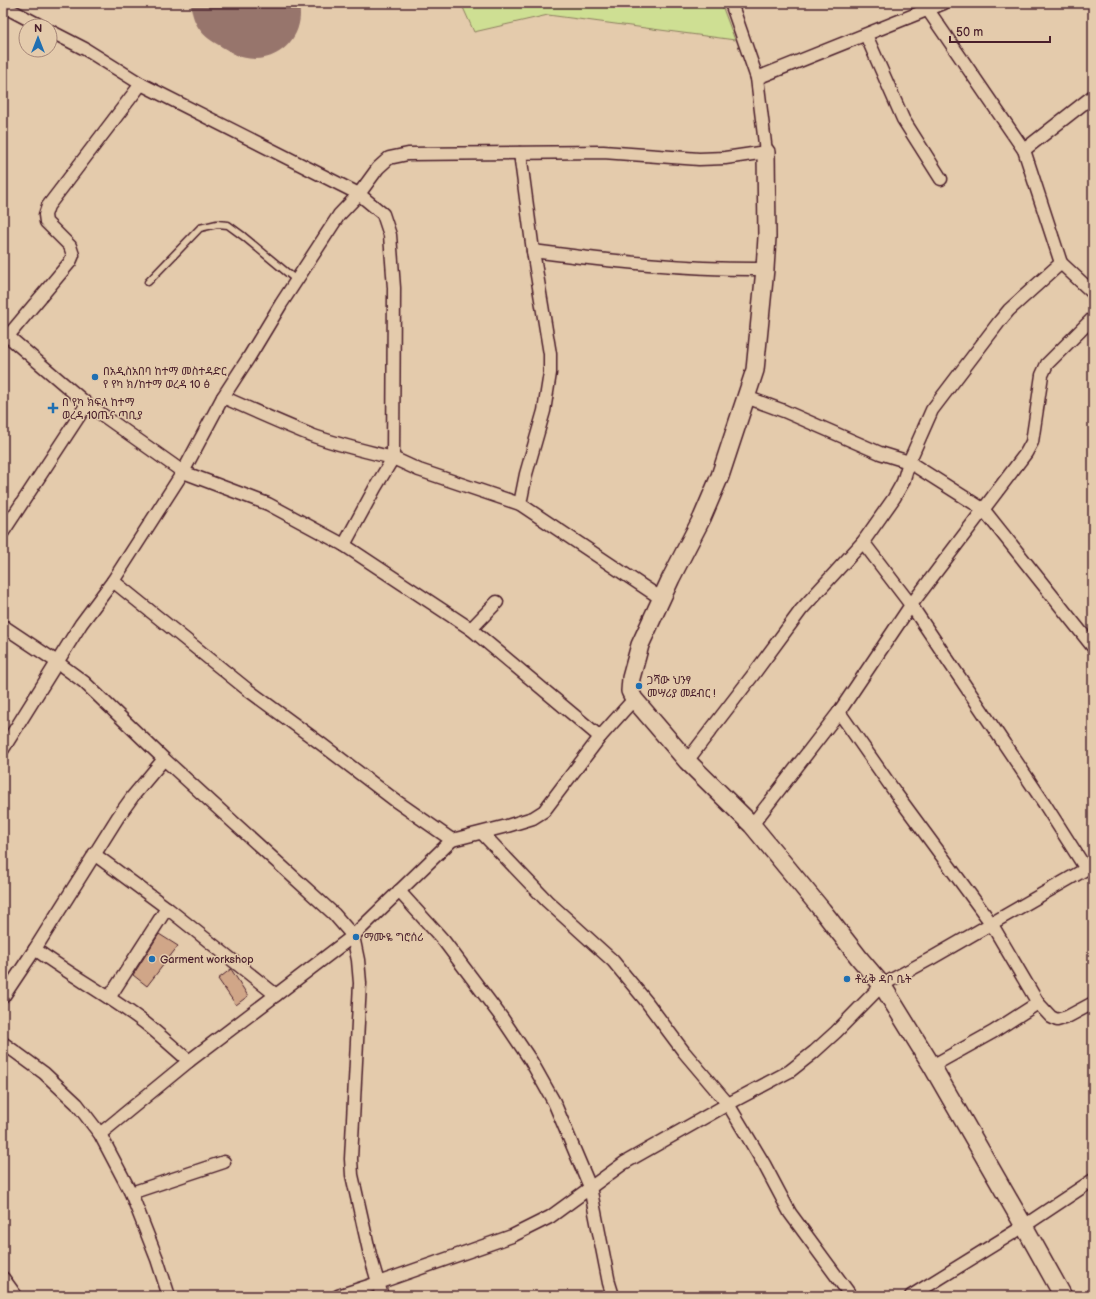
<svg xmlns="http://www.w3.org/2000/svg" width="1096" height="1299" font-family="'Balsamiq Sans','Noto Sans Ethiopic',sans-serif">
<rect width="100%" height="100%" fill="#e4cbac"/>
<filter id="ink" filterUnits="userSpaceOnUse"><feTurbulence type="fractalNoise" baseFrequency=".025" numOctaves="2"/><feDisplacementMap in="SourceGraphic" scale="8" xChannelSelector="R" yChannelSelector="G"/><feConvolveMatrix kernelMatrix="1 2 1 2 8 2 1 2 1" color-interpolation-filters="sRGB"/></filter>
<g filter="url(#ink)">
<!-- green -->
<path fill="#cedf93" stroke="#8c7f5f" d="M461,3H721L735,40L548,15L474,32Z"/>
<g fill="none" stroke-linecap="round" stroke-linejoin="round">
<!-- runway -->
<path stroke="#97756c" stroke-width="90" d="M236,3L255,14"/>
</g>
<!-- building -->
<g fill="#d0a688" stroke="#4a1f2b">
<path d="M159,934L178,946L147,986L133,975Z"/>
<path d="M231,969L248,996L236,1005L218,979Z"/>
</g>
<g fill="none" stroke-linecap="round" stroke-linejoin="round">
<!-- service casing -->
<g stroke="#4a1f2b" stroke-width="9">
<path id="service" d="M148,282L200,228L217,224L228,225L243,236L296,280"/>
</g>
<!-- minor casing -->
<g stroke="#4a1f2b" stroke-width="15">
<g id="minor">
<path d="M3,6L41,26"/>
<path d="M50,31L85,49L141,84L359,194L383,214L390,235L394,288L393,458L419,470L520,504L662,599"/>
<path d="M866,35L903,119L941,179"/>
<path d="M757,78L944,3"/>
<path d="M1024,150L1093,96"/>
<path d="M520,153L533,251L550,354V373L544,411L526,474L520,504"/>
<path d="M533,251C610,261 687,270 765,269"/>
<path d="M1061,263L1093,293"/>
<path d="M3,332L87,404L183,472L268,504L344,545L471,629L600,737"/>
<path d="M8,336L70,262L73,255L70,246L46,222L45,215L48,206L141,84"/>
<path d="M223,397C252,410 281,423 311,435C338,445 366,451 393,458L375,488L344,545"/>
<path d="M746,397L784,411L880,453L909,462L983,509L1093,647"/>
<path d="M3,532L87,404"/>
<path d="M113,581L248,690L320,743L396,801L452,840"/>
<path d="M3,626L57,662L84,682L164,759"/>
<path d="M471,629L497,602"/>
<path d="M839,712L897,795L991,923L1038,1003L1051,1017L1057,1020L1067,1017L1093,1003"/>
<path d="M3,749L81,624L113,581L183,472L223,397L249,357L281,304L339,215L359,194L378,168L389,158L408,154L603,152L699,159L725,158L766,152L757,78L731,3"/>
<path d="M687,761L753,675L801,610L863,542L894,498L903,482L909,462L932,410L999,322L1009,310L1061,263L1024,150L928,10L920,3"/>
<path d="M752,825L839,712L911,605L1026,453L1032,442L1042,375L1047,364L1093,318"/>
<path d="M482,833L547,901L613,961L646,1001L684,1052L728,1104L764,1164L790,1213L851,1296"/>
<path d="M94,854L167,908L276,995L189,1061L100,1134"/>
<path d="M399,891L444,941L502,1018L531,1061L554,1102L590,1187L609,1283L613,1296"/>
<path d="M35,949C70,975 110,996 145,1023C160,1035 174,1048 189,1061"/>
<path d="M276,995L353,936L452,840L507,826L533,818L544,811L600,737L634,699"/>
<path d="M3,997L35,949L118,817L133,796L164,759L334,914L353,936L358,960L360,983L351,1159L352,1175L370,1255L382,1296"/>
<path d="M109,998L167,908"/>
<path d="M3,1043L44,1073L77,1104L100,1134L131,1193L157,1259L169,1296"/>
<path d="M932,1066L993,1032L1038,1003"/>
<path d="M131,1193L224,1162"/>
<path d="M3,1278L16,1296"/>
<path d="M338,1296L378,1283L512,1236L550,1217L624,1163L728,1104L790,1071L814,1052L836,1032L882,985L930,959L1086,869L1044,803L911,605L863,542"/>
<path d="M911,1296L1024,1226L1093,1180"/>
</g>
</g>
<!-- secondary casing -->
<g stroke="#4a1f2b" stroke-width="20">
<path id="secondary" d="M766,152L767,237L765,269L755,370L720,476L702,518L671,578L640,645L631,678L630,691L634,699L687,761L752,825L822,910L860,959L882,985L932,1066L1024,1226L1063,1296"/>
</g>
<!-- service -->
<use href="#service" stroke="#e4cbac" stroke-width="6"/>
<!-- minor -->
<use href="#minor" stroke="#e4cbac" stroke-width="12"/>
<!-- secondary -->
<use href="#secondary" stroke="#e4cbac" stroke-width="17"/>
</g>
</g>
<!-- markers -->
<g fill="#1f6fb2" stroke="#e4cbac" stroke-width="1.5">
<circle cx="95" cy="377" r="4"/>
<path d="M51 402h4v4h4v4h-4v4h-4v-4h-4v-4h4z"/>
<circle cx="639" cy="686" r="4"/>
<circle cx="356" cy="937" r="4"/>
<circle cx="152" cy="959" r="4"/>
<circle cx="847" cy="979" r="4"/>
</g>
<g text-anchor="middle" stroke-width="3" stroke-linejoin="round" paint-order="stroke">
<!-- poi labels -->
<g font-size="11" fill="#4a1f2b" stroke="#e4cbac" text-anchor="start">
<text x="103" y="375">በአዲስአበባ ከተማ መስተዳድር<tspan x="103" dy="13">የ የካ ክ/ከተማ ወረዳ 10 ፅ</tspan></text>
<text x="62" y="406">በ የካ ክፍለ ከተማ<tspan x="62" dy="13">ወረዳ 10ጤና ጣቢያ</tspan></text>
<text x="647" y="684">ጋሻው ህንፃ<tspan x="647" dy="13">መሣሪያ መደብር !</tspan></text>
<text x="364" y="941">ማሙዬ ግሮሰሪ</text>
<text x="160" y="963">Garment workshop</text>
<text x="855" y="983">ቶፊቅ ዳቦ ቤት</text>
</g>
</g>
<!-- margin -->
<rect width="1096" height="1299" fill="none" stroke="#e4cbac" stroke-width="16"/>
<rect x="8" y="8" width="1080" height="1283" fill="none" stroke="#4a1f2b" stroke-width="1.5" filter="url(#ink)"/>
<!-- north arrow -->
<g transform="translate(38 38)"><circle r="19" fill="#e4cbac" stroke="#a68678"/>
<path d="M0-3L7 15L0 10L-7 15Z" fill="#1f6fb2"/>
<text y="-6" font-size="11" font-weight="bold" text-anchor="middle" fill="#4a1f2b">N</text>
</g>
<!-- scale -->
<path d="M950 36v6h100v-6" fill="none" stroke="#4a1f2b" stroke-width="2"/>
<text x="956" y="36" font-size="12" fill="#4a1f2b" stroke="#e4cbac" stroke-width="3" paint-order="stroke">50 m</text>
</svg>
